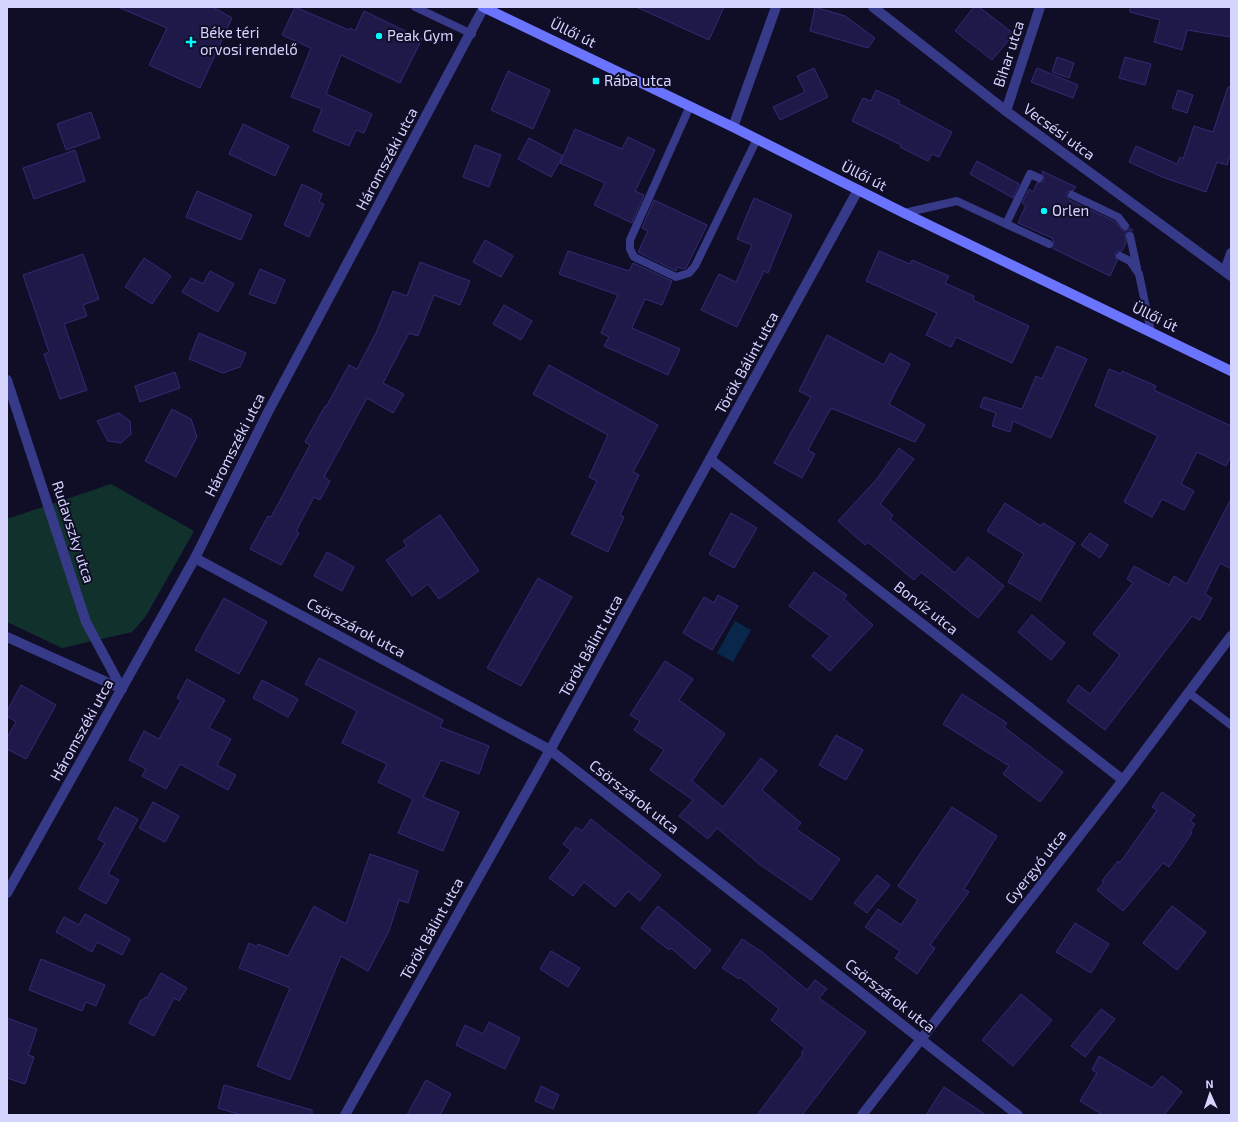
<svg xmlns="http://www.w3.org/2000/svg" width="1238" height="1122" font-family="'Exo 2',sans-serif">
<rect width="100%" height="100%" fill="#100e27"/>
<!-- green -->
<path fill="#11312d" d="M111,484L194,531L146,616L132,632L62,648L7,622V519Z"/>
<!-- water -->
<path fill="#09274a" d="M735,621L751,630L733,662L717,653Z"/>
<!-- building -->
<g fill="#1f1949" stroke="#322a76">
<path d="M118,7H213L232,18L200,88L149,65L167,28Z"/>
<path d="M295,7L349,30L350,28L355,31L364,11L422,39L400,83L341,55L326,94L372,114L364,133L356,130L349,146L313,131L322,109L291,97L311,48L282,35Z"/>
<path d="M636,7H724L709,40Z"/>
<path d="M815,7L845,16L875,38L868,48L810,31Z"/>
<path d="M974,7H979L1014,34L992,60L955,31Z"/>
<path d="M1130,7H1231V37L1187,30L1182,50L1154,42L1160,20L1130,12Z"/>
<path d="M1057,57L1074,63L1069,78L1052,72Z"/>
<path d="M1125,57L1151,64L1145,85L1119,78Z"/>
<path d="M814,68L828,97L780,120L773,107L805,92L797,76Z"/>
<path d="M1037,68L1078,85L1073,98L1031,82Z"/>
<path d="M508,71L550,90L533,129L491,110Z"/>
<path d="M1228,87H1231V152L1227,165L1217,162L1206,192L1162,177L1129,162L1136,146L1177,164L1180,157L1183,159L1194,126L1213,132Z"/>
<path d="M876,90L900,101L898,103L952,132L939,157L932,154L928,161L900,147L901,145L852,121L863,98L871,101Z"/>
<path d="M1178,90L1193,95L1187,113L1172,108Z"/>
<path d="M91,112L100,138L66,150L57,124Z"/>
<path d="M243,124L289,146L275,176L229,154Z"/>
<path d="M575,129L622,149L628,137L655,150L635,191L644,195L632,223L594,205L605,183L560,163Z"/>
<path d="M529,138L563,156L551,177L518,159Z"/>
<path d="M475,145L501,155L489,187L463,177Z"/>
<path d="M75,150L85,181L34,199L23,168Z"/>
<path d="M977,161L1019,184L1013,198L970,174Z"/>
<path d="M1042,171L1076,187L1074,190L1067,192V196L1069,200L1114,221L1123,231H1126L1130,228L1133,230L1125,234L1126,243L1122,251H1117L1115,254L1117,261L1110,276L1052,248L1054,243L1052,238L1018,223L1026,205L1022,203L1029,189L1033,192L1037,183L1044,181Z"/>
<path d="M302,184L322,194L319,202L324,204L309,237L284,225Z"/>
<path d="M197,191L252,215L241,240L186,217Z"/>
<path d="M754,198L792,215L768,273L764,271L737,327L701,310L719,274L736,282L752,245L737,239Z"/>
<path d="M654,200L707,225L686,268L683,269L677,267L676,271L638,252L648,231L642,228Z"/>
<path d="M485,240L513,256L501,277L473,262Z"/>
<path d="M568,251L629,271L633,263L672,281L662,305L645,299L632,328L680,349L668,375L604,346L609,337L601,333L618,295L559,274Z"/>
<path d="M879,251L910,264L912,260L949,276L945,283L974,296L973,300L1029,326L1012,363L956,337L951,347L926,335L937,313L866,281Z"/>
<path d="M83,254L99,299L83,305L87,316L64,324L87,390L60,399L44,354L49,352L23,275Z"/>
<path d="M144,258L171,276L152,304L125,287Z"/>
<path d="M420,262L470,281L460,305L434,295L418,336L409,333L383,383L404,394L393,413L367,398L324,477L330,481L320,500L314,497L296,531L299,533L281,565L250,549L268,516L271,517L310,445L305,442L325,406L326,407L349,365L357,369L376,333L393,291L407,296Z"/>
<path d="M260,269L285,280L275,304L249,294Z"/>
<path d="M210,271L234,284L218,312L182,292L191,278L203,284Z"/>
<path d="M504,305L532,321L521,340L493,324Z"/>
<path d="M199,333L246,353L240,367L223,373L189,359Z"/>
<path d="M827,335L884,365L890,353L910,364L889,404L925,425L915,442L831,408L808,450L815,454L802,478L774,463L811,397L799,391Z"/>
<path d="M1057,346L1087,359L1051,438L1013,421L1010,432L992,426L996,413L980,407L984,397L1022,409L1036,376L1042,379Z"/>
<path d="M549,365L658,425L633,472L639,475L620,515L624,517L608,552L571,534L597,481L589,477L608,435L533,394Z"/>
<path d="M1109,369L1121,374L1122,371L1156,386L1154,390L1231,426V455L1226,466L1197,452L1181,484L1194,491L1184,510L1162,499L1152,517L1124,502L1158,436L1095,406Z"/>
<path d="M175,372L180,388L140,402L135,386Z"/>
<path d="M172,409L191,419L197,437L176,477L145,461Z"/>
<path d="M119,413L130,421L131,434L121,443L108,441L97,421Z"/>
<path d="M899,448L914,459L880,504L893,515L890,519L955,573L968,557L1004,586L978,618L921,572L914,580L868,542L865,545L838,521L876,480Z"/>
<path d="M1231,499V569L1220,563L1205,594L1212,598L1200,620L1192,616L1105,730L1067,701L1078,685L1090,694L1120,655L1093,634L1133,583L1127,579L1134,566L1169,585L1174,576L1187,584Z"/>
<path d="M1005,503L1041,526L1043,523L1075,543L1040,601L1008,582L1024,554L987,531Z"/>
<path d="M731,513L757,528L734,568L709,554Z"/>
<path d="M440,515L479,571L439,599L428,584L412,596L386,560L407,546L403,541Z"/>
<path d="M1090,533L1108,545L1100,558L1081,545Z"/>
<path d="M327,552L354,567L342,591L314,576Z"/>
<path d="M814,572L847,595L844,599L873,625L830,671L812,656L830,636L789,606Z"/>
<path d="M538,578L572,597L521,686L487,668Z"/>
<path d="M718,595L738,606L712,650L683,633L704,597L714,603Z"/>
<path d="M224,598L267,622L239,674L195,650Z"/>
<path d="M1032,615L1065,643L1051,660L1018,632Z"/>
<path d="M319,658L443,720L440,727L489,746L479,774L441,760L423,797L459,812L443,851L398,833L413,799L378,782L387,764L342,743L357,711L305,684Z"/>
<path d="M665,661L693,679L679,700L725,734L692,781L723,807L761,758L777,771L762,790L801,823L796,829L840,859L811,900L759,864L717,828L708,839L679,816L693,800L650,770L664,750L634,730L640,721L630,715Z"/>
<path d="M187,679L225,700L209,728L231,739L217,765L236,775L228,790L180,764L166,789L142,776L146,769L129,760L144,731L159,739L181,700L177,698Z"/>
<path d="M262,680L298,699L288,717L253,698Z"/>
<path d="M21,685L56,705L26,759L7,749V738L16,722L7,716V711Z"/>
<path d="M962,694L1007,723L1004,727L1063,772L1040,802L1003,774L1009,766L943,724Z"/>
<path d="M836,735L863,750L846,780L819,765Z"/>
<path d="M1162,792L1195,815L1190,821L1195,824L1190,832L1192,833L1169,867L1163,863L1123,911L1097,890L1104,882L1102,881L1118,861L1120,863L1157,810L1152,807Z"/>
<path d="M153,802L179,816L165,842L139,828Z"/>
<path d="M115,807L138,819L108,874L119,880L106,904L79,889L105,843L98,839Z"/>
<path d="M952,807L997,836L964,889L969,892L930,945L935,948L917,974L895,958L900,951L865,927L878,909L901,925L918,900L898,886Z"/>
<path d="M591,819L661,875L640,901L628,891L615,907L584,882L573,896L549,878L571,850L563,844L576,827L582,831Z"/>
<path d="M370,854L418,871L408,903L399,900L389,931L368,971L341,956L290,1080L257,1066L290,988L239,968L249,943L257,947L258,944L288,956L314,906L346,924Z"/>
<path d="M877,875L890,885L867,913L854,903Z"/>
<path d="M658,906L711,950L695,969L671,948L669,950L641,928Z"/>
<path d="M1172,906L1206,932L1177,970L1143,943Z"/>
<path d="M85,914L130,939L122,955L97,942L92,952L56,932L64,917L79,925Z"/>
<path d="M1075,923L1109,944L1091,973L1056,952Z"/>
<path d="M742,939L762,952L807,990L815,980L827,989L819,998L866,1032L802,1115H757L803,1054L801,1053L805,1048L771,1020L779,1009L740,977L739,979L722,968Z"/>
<path d="M551,951L580,968L568,987L540,969Z"/>
<path d="M41,959L105,985L96,1006L86,1002L82,1011L29,990Z"/>
<path d="M161,973L187,988L179,1001L174,998L154,1036L129,1023L141,1000H143L145,997L147,998Z"/>
<path d="M1021,994L1052,1020L1013,1066L982,1040Z"/>
<path d="M1101,1009L1115,1019L1085,1057L1071,1046Z"/>
<path d="M7,1018L37,1029L28,1055L34,1057L25,1084L7,1078Z"/>
<path d="M489,1022L520,1038L505,1069L456,1045L465,1025L483,1034Z"/>
<path d="M1099,1056L1152,1088L1162,1076L1182,1092L1164,1115H1103L1080,1101L1097,1073L1092,1070Z"/>
<path d="M426,1080L451,1094L440,1115H407Z"/>
<path d="M224,1085L312,1110V1115H241L218,1108Z"/>
<path d="M541,1086L559,1095L553,1109L535,1101Z"/>
<path d="M944,1087L986,1115H926Z"/>
</g>
<g fill="none" stroke-linecap="round" stroke-linejoin="round">
<!-- lane -->
<g stroke="#373a88" stroke-width="8">
<path d="M415,7L472,34"/>
<path d="M690,106L630,240V249L634,257L676,277L689,273L695,266L757,139"/>
<path d="M1072,195L1118,217L1125,226"/>
<path d="M904,213L957,201L1049,244"/>
<path d="M1006,224L1030,174L1039,178"/>
<path d="M1130,236L1137,268"/>
<path d="M1120,256L1130,261L1139,274L1151,332"/>
<path d="M1188,692L1231,725"/>
</g>
<!-- street -->
<g stroke="#373a88" stroke-width="10">
<path d="M873,7L1006,111L1231,276"/>
<path d="M1006,111L1040,7"/>
<path d="M733,127L776,7"/>
<path d="M1225,271L1231,253"/>
<path d="M7,380L86,622L122,689"/>
<path d="M711,460L1123,780"/>
<path d="M195,558L550,750L1018,1115"/>
<path d="M7,637L122,689"/>
<path d="M7,893L195,558L268,412L484,7"/>
<path d="M345,1115L550,750L858,190"/>
<path d="M862,1115L1123,780L1231,636"/>
</g>
<!-- secondary -->
<path stroke="#6b74ff" stroke-width="10" d="M483,7L733,127L904,213L1231,371"/>
</g>
<!-- markers -->
<g fill="#00fbff" stroke="#100e27" stroke-width="1.5">
<circle cx="379" cy="36" r="4"/>
<path d="M189 36h4v4h4v4h-4v4h-4v-4h-4v-4h4z"/>
<rect x="592" y="77" width="8" height="8" rx="2"/>
<circle cx="1044" cy="211" r="4"/>
</g>
<g text-anchor="middle" stroke-width="4" stroke-linejoin="round" paint-order="stroke">
<!-- poi labels -->
<g font-size="15" fill="#d5d4ff" stroke="#100e27" text-anchor="start">
<text x="200" y="38">Béke téri<tspan x="200" dy="17">orvosi rendelő</tspan></text>
<text x="387" y="41">Peak Gym</text>
<text x="604" y="86">Rába utca</text>
<text x="1052" y="216">Orlen</text>
</g>
<!-- street labels -->
<g font-size="15" fill="#d5d4ff" stroke="#100e27">
<text transform="translate(573 33) rotate(26)" y="5">Üllői út</text>
<text transform="translate(1009 54) rotate(-72)" y="5">Bihar utca</text>
<text transform="translate(1059 132) rotate(36)" y="5">Vecsési utca</text>
<text transform="translate(387 159) rotate(-62)" y="5">Háromszéki utca</text>
<text transform="translate(864 176) rotate(27)" y="5">Üllői út</text>
<text transform="translate(1155 317) rotate(26)" y="5">Üllői út</text>
<text transform="translate(747 363) rotate(-61)" y="5">Török Bálint utca</text>
<text transform="translate(235 445) rotate(-63)" y="5">Háromszéki utca</text>
<text transform="translate(73 532) rotate(72)" y="5">Rudavszky utca</text>
<text transform="translate(926 608) rotate(38)" y="5">Borvíz utca</text>
<text transform="translate(356 628) rotate(28)" y="5">Csörszárok utca</text>
<text transform="translate(591 646) rotate(-61)" y="5">Török Bálint utca</text>
<text transform="translate(82 730) rotate(-61)" y="5">Háromszéki utca</text>
<text transform="translate(634 797) rotate(38)" y="5">Csörszárok utca</text>
<text transform="translate(1036 867) rotate(-52)" y="5">Gyergyó utca</text>
<text transform="translate(432 929) rotate(-61)" y="5">Török Bálint utca</text>
<text transform="translate(890 996) rotate(38)" y="5">Csörszárok utca</text>
</g>
</g>
<!-- border -->
<rect width="1238" height="1122" fill="none" stroke="#d5d4ff" stroke-width="16"/>
<!-- north arrow -->
<g transform="translate(1210 1094) rotate(357)" stroke="#100e27" stroke-width="3" paint-order="stroke">
<path d="M0-3L7 15L0 10L-7 15Z" fill="#d5d4ff"/>
<text y="-6" font-size="11" font-weight="bold" text-anchor="middle" fill="#d5d4ff">N</text>
</g>
</svg>
